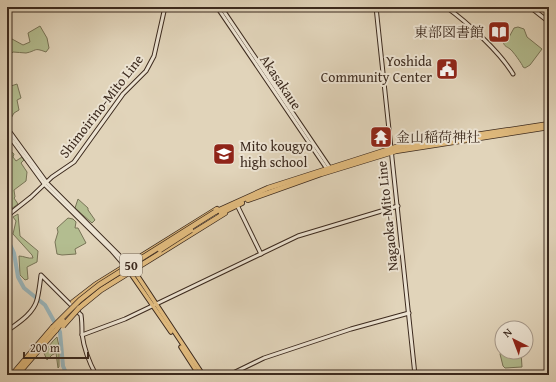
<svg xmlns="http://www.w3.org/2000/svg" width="556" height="382" font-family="'Gentium Book Plus','Noto Serif JP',serif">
<rect width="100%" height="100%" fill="#e1d4ba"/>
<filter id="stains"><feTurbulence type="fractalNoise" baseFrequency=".005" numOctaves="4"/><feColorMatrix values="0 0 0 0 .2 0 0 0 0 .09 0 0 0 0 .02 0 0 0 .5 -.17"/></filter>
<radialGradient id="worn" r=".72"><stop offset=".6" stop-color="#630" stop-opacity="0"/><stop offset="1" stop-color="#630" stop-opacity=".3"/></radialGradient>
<!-- green -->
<g fill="#b3bd90" stroke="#787457">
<path d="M40,26L47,38L49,48L46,52C33,47 37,51 26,53C22,53 17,52 13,52L7,57V50L10,46L7,41L12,39L23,45L30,42L28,33Z"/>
<path d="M518,27L524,29L527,37L542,49L530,65L525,68L523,67C523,65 512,50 510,49C506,46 505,47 503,42L508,39L514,28Z"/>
<path d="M7,74L11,80V86L17,84L21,98L17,100L19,110L14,113L10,120L7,118V107L9,105L7,98Z"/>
<path d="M7,148L14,154L13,157L16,161L22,157L24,160L21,163L27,172L26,181L14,190L15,197L14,198L18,204L7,212Z"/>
<path d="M78,199L88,208V210L95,220L92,223L75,208Z"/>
<path d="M18,214L20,236L38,251L37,262L27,267L28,279L25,280L20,275L19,256C24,256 28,259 33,258L32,255L13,234L16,221L13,217Z"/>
<path d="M68,218L73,219L76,222L75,228H78L86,243L75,249L76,254L62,255L57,254L55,242L58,232L57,228Z"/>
<path d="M57,337L59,346V367L58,368L56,353L52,355L47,360L44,353C49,347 51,342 57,337Z"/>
<path d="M502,350V352H521L522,367L505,368L503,366L500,354Z"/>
</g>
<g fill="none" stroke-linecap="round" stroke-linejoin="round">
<!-- river -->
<path stroke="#99b5bb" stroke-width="4" d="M7,238L14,253L18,277L24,288L45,305L60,332L63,366L67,375"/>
<!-- secondary casing -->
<g stroke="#3c2a1e" stroke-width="5">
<g id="secondary">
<path d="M217,7L327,169"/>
<path d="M221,7L330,168V170"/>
<path d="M376,7L415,375"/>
<path d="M446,7C467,22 500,52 513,74"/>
<path d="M530,7L549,22"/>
<path d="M7,128L47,183L128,264"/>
<path d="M7,133L45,185L112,251L125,266"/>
<path d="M238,207L261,254"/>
<path d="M7,216L31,197L52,177L74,162L123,94L146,71L154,56L165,7"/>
<path d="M7,331C18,323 33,314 37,300C39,292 40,283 41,275L81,315C82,321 82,328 82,334C84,349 89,362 96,375"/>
<path d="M82,335L125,319L298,236L398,206"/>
<path d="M229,375L264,358L351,329L409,313"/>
</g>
</g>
<!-- primary casing -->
<g stroke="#3c2a1e" stroke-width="5.5">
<g id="primary">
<path d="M133,269L203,375"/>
<path d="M129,271L171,332"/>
<path d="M181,347L199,375"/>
</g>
</g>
<!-- highway casing -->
<g stroke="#3c2a1e" stroke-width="6">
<g id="highway">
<path d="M248,200L321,174L396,151L549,127"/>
<path d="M215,212L268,188L396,147L549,124"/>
<path d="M221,213L242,203"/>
<path d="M73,302L95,285L217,209"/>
<path d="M79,308L101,290L225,213"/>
<path d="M12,375L53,327"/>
<path d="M17,375L56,330"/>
</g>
</g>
<!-- secondary -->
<use href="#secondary" stroke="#ece3d2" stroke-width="3"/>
<!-- primary -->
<use href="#primary" stroke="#e0ba7d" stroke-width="3.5"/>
<!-- highway -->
<use href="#highway" stroke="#e0ba7d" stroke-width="4.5"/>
<!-- highway-bridge casing -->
<g stroke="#3c2a1e" stroke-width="6" stroke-linecap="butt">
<g id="highway-bridge">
<path d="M160,250L191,230"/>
<path d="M63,326L79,308"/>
<path d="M53,327L80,300L99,285L215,212"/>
<path d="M56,330L63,321"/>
</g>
</g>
<!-- highway-bridge -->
<use href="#highway-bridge" stroke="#e0ba7d" stroke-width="4.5"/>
</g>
<!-- icons -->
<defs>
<g id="library-square" transform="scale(1.15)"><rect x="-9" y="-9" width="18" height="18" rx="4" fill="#8f2418" stroke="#ece3d2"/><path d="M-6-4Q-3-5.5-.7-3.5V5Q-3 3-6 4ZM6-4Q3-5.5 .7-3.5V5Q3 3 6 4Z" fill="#fff"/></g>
<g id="civic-square" transform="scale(1.15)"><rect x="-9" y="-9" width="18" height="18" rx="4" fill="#8f2418" stroke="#ece3d2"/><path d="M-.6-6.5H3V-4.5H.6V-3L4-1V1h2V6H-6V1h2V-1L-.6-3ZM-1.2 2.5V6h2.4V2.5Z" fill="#fff"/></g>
<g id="temple-square" transform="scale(1.15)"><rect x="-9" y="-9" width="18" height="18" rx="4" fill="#8f2418" stroke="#ece3d2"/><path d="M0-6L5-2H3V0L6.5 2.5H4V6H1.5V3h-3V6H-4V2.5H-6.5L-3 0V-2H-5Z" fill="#fff"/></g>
<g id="school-square" transform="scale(1.15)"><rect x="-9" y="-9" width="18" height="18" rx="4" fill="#8f2418" stroke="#ece3d2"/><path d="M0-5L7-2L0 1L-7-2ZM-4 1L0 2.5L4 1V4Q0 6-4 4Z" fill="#fff"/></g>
</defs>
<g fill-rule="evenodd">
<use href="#library-square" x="499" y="32"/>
<use href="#civic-square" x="447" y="69"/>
<use href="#temple-square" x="381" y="137"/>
<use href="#school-square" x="224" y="154"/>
</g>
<g text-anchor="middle" stroke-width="4" stroke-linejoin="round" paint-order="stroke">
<!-- shield labels -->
<rect fill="#ece3d2" stroke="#716254" stroke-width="1" x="120" y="254" width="22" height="22" rx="3"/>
<g font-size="13" font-weight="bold" fill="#3c2a1e">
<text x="131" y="270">50</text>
</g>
<!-- poi labels -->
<g font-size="14" fill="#3c2a1e" stroke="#ece3d2" text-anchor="end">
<text x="484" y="37">東部図書館</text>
<text x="432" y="66">Yoshida<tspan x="432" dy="16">Community Center</tspan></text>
<text x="396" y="142" text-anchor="start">金山稲荷神社</text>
<text x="240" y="151" text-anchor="start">Mito kougyo<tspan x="240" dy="16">high school</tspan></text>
</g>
<!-- street labels -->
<g font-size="14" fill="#3c2a1e" stroke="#ece3d2">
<text transform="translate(281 82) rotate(56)" y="5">Akasakaue</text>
<text transform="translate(101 106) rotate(-52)" y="5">Shimoirino-Mito Line</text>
<text transform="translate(387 216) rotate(-96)" y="5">Nagaoka-Mito Line</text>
</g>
</g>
<!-- margin -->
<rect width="556" height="382" fill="none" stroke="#e1d4ba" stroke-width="24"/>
<rect x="8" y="8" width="540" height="366" fill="none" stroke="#3c2a1e" stroke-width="2"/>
<rect x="12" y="12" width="532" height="358" fill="none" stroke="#3c2a1e"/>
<!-- north arrow -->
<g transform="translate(514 340) rotate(318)"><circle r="19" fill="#ece3d2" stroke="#a6998a"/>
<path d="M0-3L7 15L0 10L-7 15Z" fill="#8f2418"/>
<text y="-6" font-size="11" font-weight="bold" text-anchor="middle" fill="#3c2a1e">N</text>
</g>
<!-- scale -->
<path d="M24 352v6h64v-6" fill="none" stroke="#3c2a1e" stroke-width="2"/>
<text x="30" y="352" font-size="12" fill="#3c2a1e" stroke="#ece3d2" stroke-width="3" paint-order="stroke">200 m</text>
<rect width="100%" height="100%" filter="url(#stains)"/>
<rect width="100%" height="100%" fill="url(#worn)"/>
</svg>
